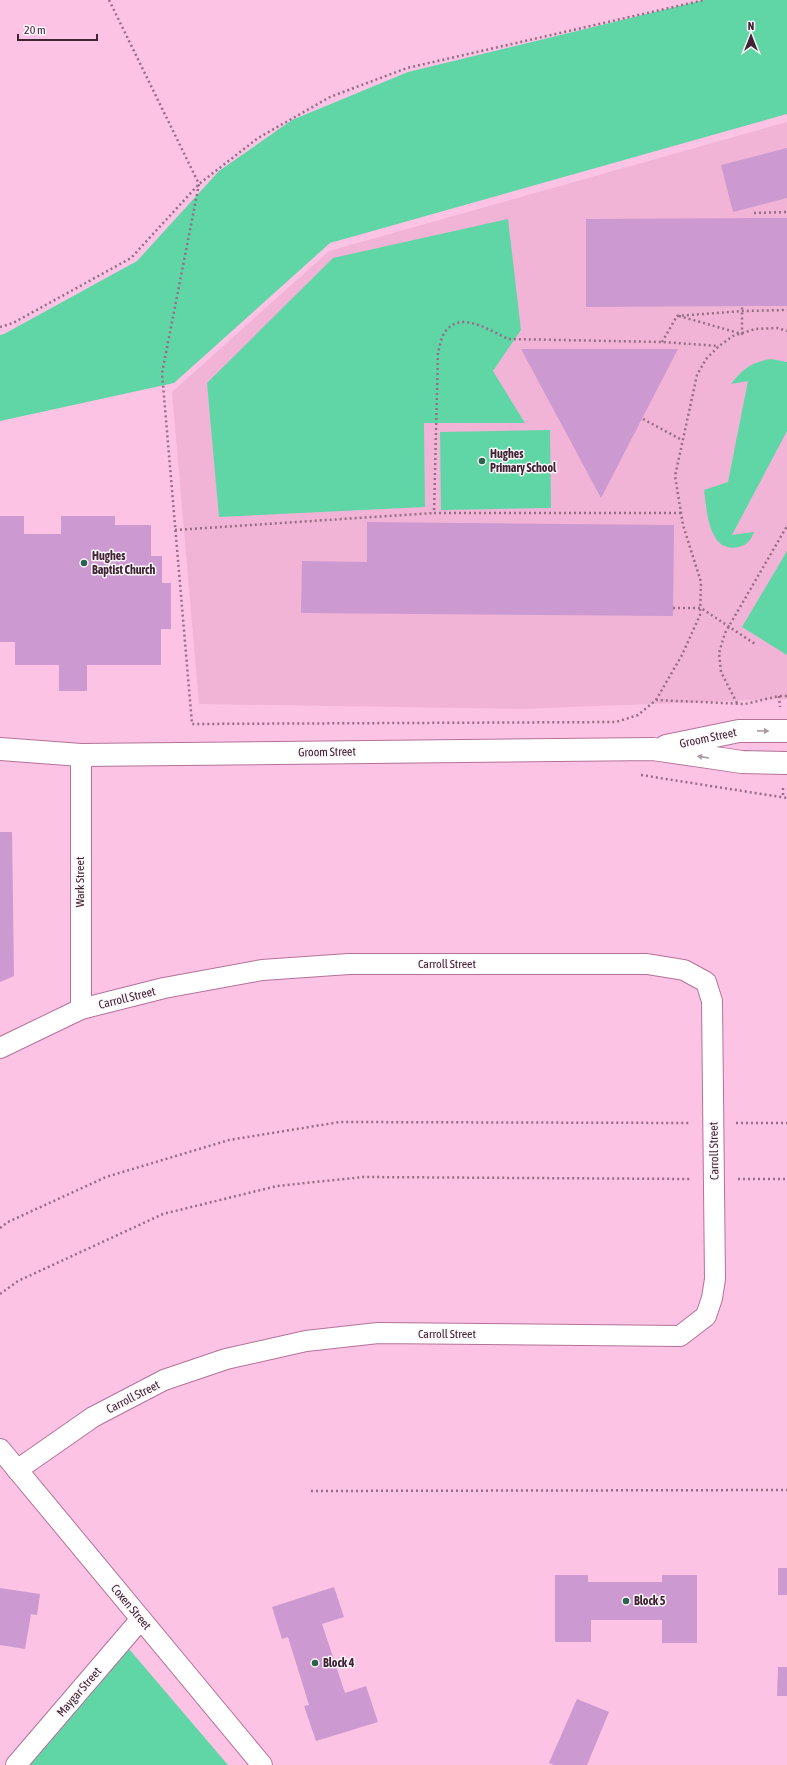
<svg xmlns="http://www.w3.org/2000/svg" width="787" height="1765" font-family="'Asap Condensed',sans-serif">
<rect width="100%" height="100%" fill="#fdc3e4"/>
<!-- built -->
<path fill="#f2b4d6" d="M787,122V699L520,709L199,704L172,392L329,251Z"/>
<!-- green -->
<g fill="#60d6a7">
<path d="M704,0H787V114L330,243L174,383L0,421V335L4,334L137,261L219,171L292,120L408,72Z"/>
<path d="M508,219L521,330L493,371L525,423H424L425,507L219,517L207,383L333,258Z"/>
<path d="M771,359L787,362V431L732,535L754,532C751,540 747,545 739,547C708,554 707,510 704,490L728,482L748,381L731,384C742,369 752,362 771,359Z"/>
<path d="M550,430L551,508L441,510L440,432Z"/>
<path d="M787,551V655L742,627Z"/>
<path d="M129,1649L228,1765H24Z"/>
</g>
<!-- building -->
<g fill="#cc99d0">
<path d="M787,148V198L733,212L721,165Z"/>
<path d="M787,218V306L586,307V219Z"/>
<path d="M521,349H678L601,498Z"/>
<path d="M0,516H24V534H61V516H115V525H151V556H162V583H171V629H161V665H87V691H59V665H15V642H0Z"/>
<path d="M367,522L674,525L673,616L301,613L302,561L367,562Z"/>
<path d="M0,832H12L14,976L0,982Z"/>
<rect x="778" y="1568" width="9" height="27"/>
<path d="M555,1575H588V1582H662V1575H697V1643H662V1620H591V1642H555Z"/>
<path d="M334,1587L344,1617L322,1624L345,1693L366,1686L378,1722L316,1741L304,1706L309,1705L288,1637L282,1639L272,1607Z"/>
<path d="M0,1588L40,1594L37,1615L31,1614L25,1649L0,1645Z"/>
<path d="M778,1667H787V1696H777Z"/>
<path d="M577,1699L609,1712L587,1765H554L549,1763Z"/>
</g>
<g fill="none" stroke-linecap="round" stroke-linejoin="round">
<!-- minor casing -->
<g stroke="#b47299" stroke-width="22">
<g id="minor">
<path d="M81,755V1009"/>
<path d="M0,1048L81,1009L164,988L262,970L349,964H647L684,970L706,982L712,1001L715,1279L712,1298L706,1316L680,1336L378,1333L306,1341L226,1359L164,1380L93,1417L17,1470"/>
<path d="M0,1449L262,1765"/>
<path d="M16,1765L141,1619"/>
</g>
</g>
<!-- tertiary casing -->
<g stroke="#b47299" stroke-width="24">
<g id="tertiary">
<path d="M666,746L739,731H787"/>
<path d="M0,749L81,755L653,749L742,762L787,763"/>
</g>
</g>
<!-- path -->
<g stroke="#966d84" stroke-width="2.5" stroke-dasharray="2 3" stroke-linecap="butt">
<path d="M109,0L199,184L162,373L192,724L616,722L638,715L656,700L745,704L779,696H787"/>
<path d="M754,213L787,212"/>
<path d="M679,316L742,334V306"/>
<path d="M0,327L13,323L131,258L199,184L258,138L330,97L407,68L704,0"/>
<path d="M662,342L677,316L742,311L787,310"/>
<path d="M643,419L682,440"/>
<path d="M681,513H434L438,352C440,346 441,337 445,332C461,309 491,332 509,339L662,342L719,346"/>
<path d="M175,530L434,513"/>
<path d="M673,608H701L755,644"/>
<path d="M779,696L780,707"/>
<path d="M656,700L682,655L700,615L701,582L683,525L675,476L697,375L706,359L719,346L733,336L755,329L777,328L787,331"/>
<path d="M737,703L721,672L719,653L725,633L787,526"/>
<path d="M641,775L787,798"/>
<path d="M783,788V798"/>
<path d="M736,1123H787"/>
<path d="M738,1179H787"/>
<path d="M0,1228L8,1222L106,1177L229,1140L340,1122L691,1123"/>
<path d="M0,1294L18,1281L163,1214L277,1186L363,1177L691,1179"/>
<path d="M311,1491L787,1490"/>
</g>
<!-- minor -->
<use href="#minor" stroke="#fff" stroke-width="20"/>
<!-- tertiary -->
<use href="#tertiary" stroke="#fff" stroke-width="22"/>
</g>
<!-- one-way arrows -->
<defs><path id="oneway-solid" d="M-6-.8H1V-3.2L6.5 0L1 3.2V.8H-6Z"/></defs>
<g fill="#a99ca4">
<use href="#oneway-solid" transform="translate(763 731) rotate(1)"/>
<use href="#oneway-solid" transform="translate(703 757) rotate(-171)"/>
</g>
<!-- markers -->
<g fill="#2b644d" stroke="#fdf6fa" stroke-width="1.5">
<circle cx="482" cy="461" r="4"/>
<circle cx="84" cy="563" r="4"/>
<circle cx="626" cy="1601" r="4"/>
<circle cx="315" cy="1663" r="4"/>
</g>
<g text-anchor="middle" stroke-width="3" stroke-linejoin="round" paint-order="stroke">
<!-- poi labels -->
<g font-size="12" font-weight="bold" fill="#3f2434" stroke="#fdf6fa" text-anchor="start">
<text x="490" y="458">Hughes<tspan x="490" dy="14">Primary School</tspan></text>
<text x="92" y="560">Hughes<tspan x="92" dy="14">Baptist Church</tspan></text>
<text x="634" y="1605">Block 5</text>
<text x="323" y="1667">Block 4</text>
</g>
<!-- street labels -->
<g font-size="12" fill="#3f2434" stroke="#fdf6fa">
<text transform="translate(708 738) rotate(-12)" y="4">Groom Street</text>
<text transform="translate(327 752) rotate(-1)" y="4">Groom Street</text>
<text transform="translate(80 882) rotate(-90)" y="4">Wark Street</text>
<text x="447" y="968">Carroll Street</text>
<text transform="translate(127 998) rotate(-14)" y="4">Carroll Street</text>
<text transform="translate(714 1151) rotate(-91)" y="4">Carroll Street</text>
<text x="447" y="1338">Carroll Street</text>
<text transform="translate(133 1397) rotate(-27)" y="4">Carroll Street</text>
<text transform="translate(131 1607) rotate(50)" y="4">Coxen Street</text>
<text transform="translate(79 1692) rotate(-49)" y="4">Maygar Street</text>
</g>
</g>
<!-- north arrow -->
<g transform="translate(751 36)" stroke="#fdf6fa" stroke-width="3" paint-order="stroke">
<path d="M0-3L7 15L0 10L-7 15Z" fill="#3f2434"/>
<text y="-6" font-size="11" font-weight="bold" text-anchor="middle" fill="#3f2434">N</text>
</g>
<!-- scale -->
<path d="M18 34v6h79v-6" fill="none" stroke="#3f2434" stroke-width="2"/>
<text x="24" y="34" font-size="12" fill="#3f2434" stroke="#fdf6fa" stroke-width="3" paint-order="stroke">20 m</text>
</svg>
